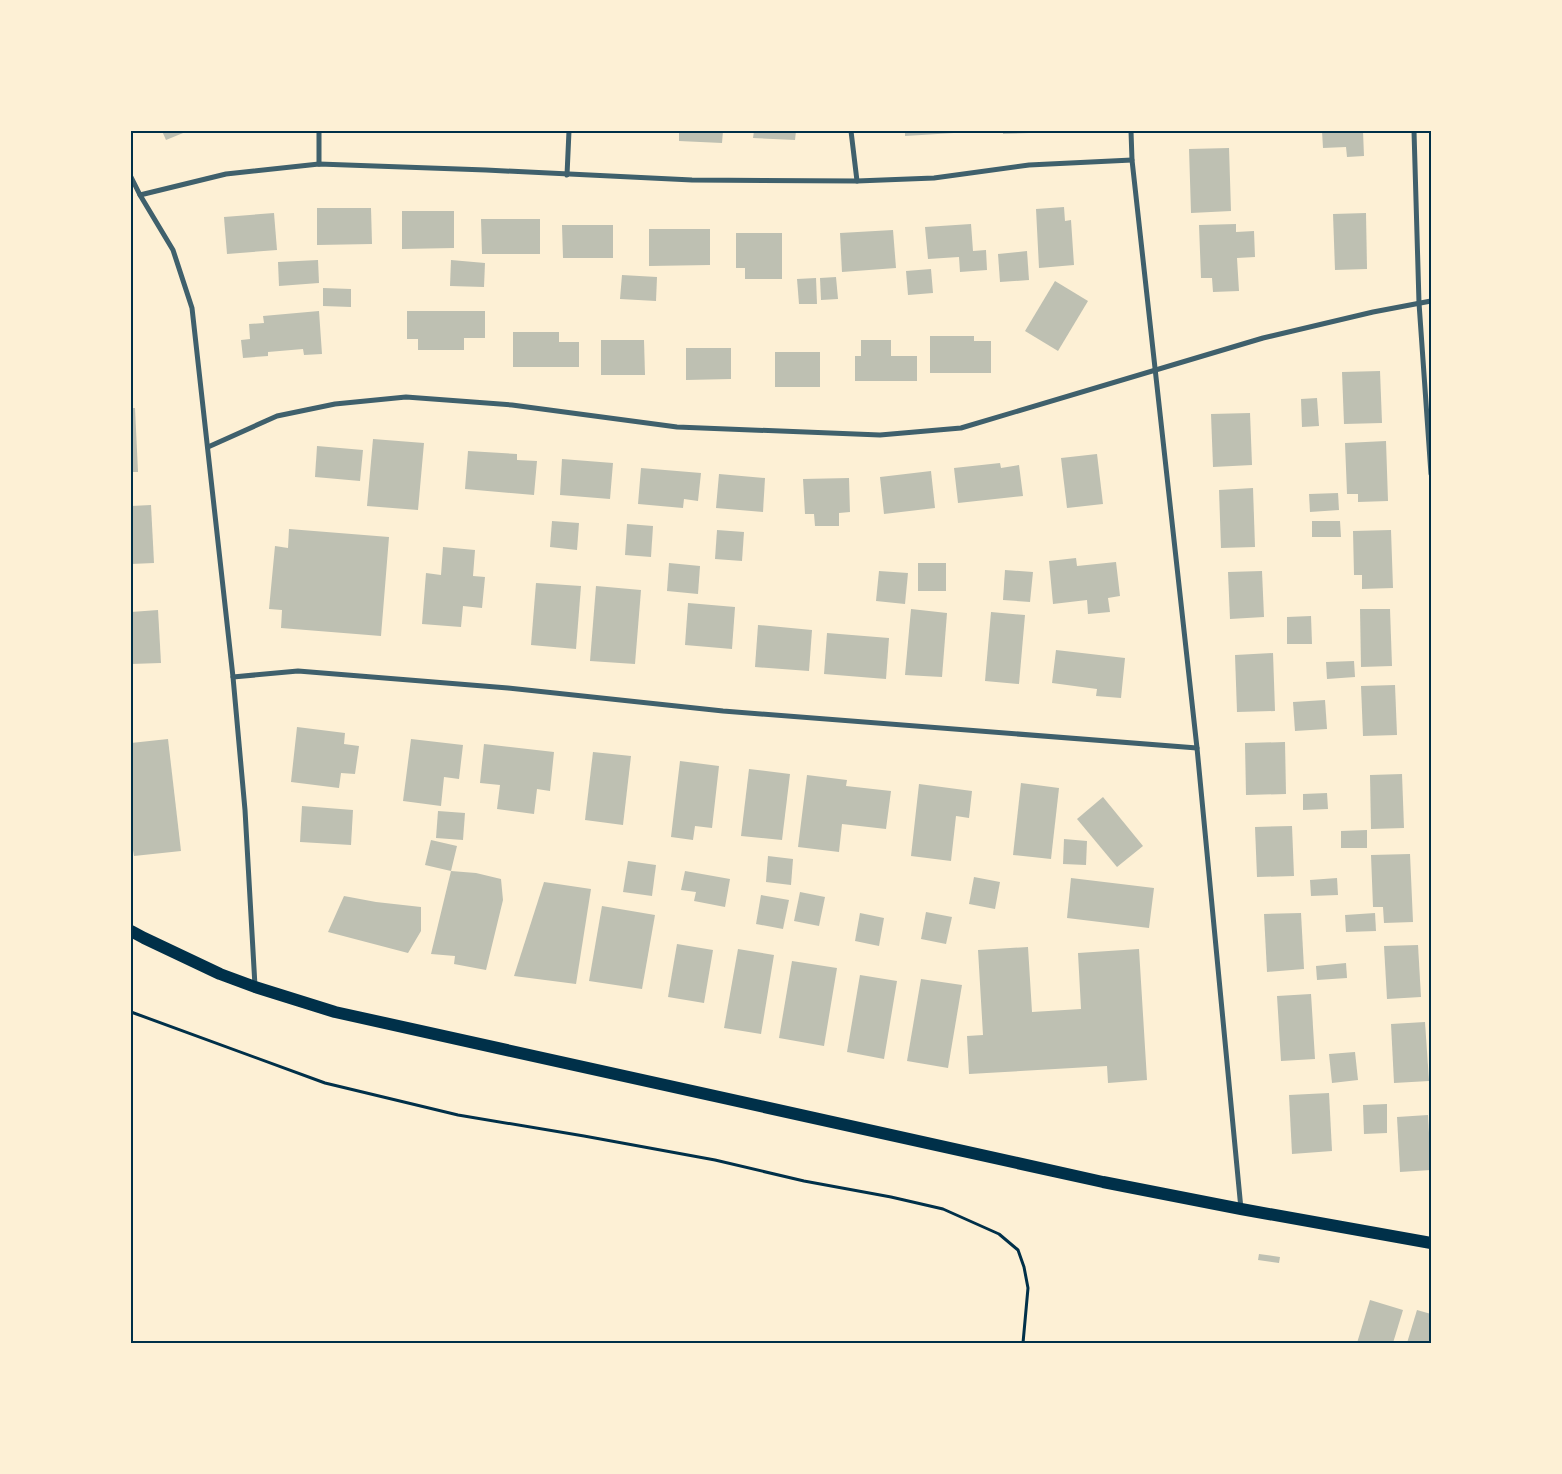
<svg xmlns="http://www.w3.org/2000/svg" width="1562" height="1474" font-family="Quicksand,sans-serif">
<rect width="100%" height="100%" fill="#fdf0d5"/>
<!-- building -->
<g fill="#bec0b2">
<path d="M162,131H188L166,140Z"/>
<path d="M679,131H723L722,143L679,141Z"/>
<path d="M754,131H796L795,140L753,138Z"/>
<path d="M905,131H954V133L905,136Z"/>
<path d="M1003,131H1029V133L1003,134Z"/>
<path d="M1322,131H1363L1364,156L1347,157L1346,147L1323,148Z"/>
<path d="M1229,148L1231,211L1191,213L1189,149Z"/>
<path d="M1064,207L1065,221L1071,220L1074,265L1039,268L1036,209Z"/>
<path d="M317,208H371L372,244L317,245Z"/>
<path d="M402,211H454V248L402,249Z"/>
<path d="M274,213L277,250L227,254L224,217Z"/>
<path d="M1366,213L1367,269L1335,270L1333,214Z"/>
<path d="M481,219H540V254H482Z"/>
<path d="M971,224L973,251L986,250L987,270L960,272L959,257L928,259L925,227Z"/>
<path d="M1236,224V232L1254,231L1255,257L1237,258L1239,291L1213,292L1212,278H1201L1199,225Z"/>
<path d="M562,225H613V258H563Z"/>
<path d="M649,229H710V265L649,266Z"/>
<path d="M893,230L896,268L842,272L840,233Z"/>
<path d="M736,233H782V279H745V268H736Z"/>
<path d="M1027,251L1029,280L1000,282L998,254Z"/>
<path d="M318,260L319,283L279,286L278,262Z"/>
<path d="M451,260L485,263L484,287L450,286Z"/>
<path d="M931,269L933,293L908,295L906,271Z"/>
<path d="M622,275L657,277L656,301L620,299Z"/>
<path d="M836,277L838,299L821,300L820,278Z"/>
<path d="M816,278L817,304H799L797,279Z"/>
<path d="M1055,281L1088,301L1058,351L1025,331Z"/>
<path d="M323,288L351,289V307L323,306Z"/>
<path d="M319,311L322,354L304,355L303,349L268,352V356L243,358L241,340L250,339L249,324L264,323L263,316Z"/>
<path d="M407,311H485V338H464V350H418V339H407Z"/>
<path d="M513,332H559V342H579V367H513Z"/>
<path d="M930,336H974V341H991V373H930Z"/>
<path d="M601,340H644L645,375H601Z"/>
<path d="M861,340H891V356H917V381H855V356H861Z"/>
<path d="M686,348H731V379L686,380Z"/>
<rect x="775" y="352" width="45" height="35"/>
<path d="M1380,371L1382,423L1344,424L1342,372Z"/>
<path d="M1317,398L1319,426L1302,427L1301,399Z"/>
<path d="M131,408H135L138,472H131Z"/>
<path d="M1250,413L1252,465L1213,467L1211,414Z"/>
<path d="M373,439L424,443L418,510L367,506Z"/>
<path d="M1386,441L1388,501L1358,502V494H1347L1345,443Z"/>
<path d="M317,446L363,450L360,481L315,477Z"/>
<path d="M468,451L517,454V460L537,461L534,495L465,489Z"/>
<path d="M1097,454L1103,504L1067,508L1061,458Z"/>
<path d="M562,459L613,463L610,499L560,495Z"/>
<path d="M1000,463L1001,468L1019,465L1023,496L958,503L954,468Z"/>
<path d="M641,468L701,473L698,501L684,499L683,508L638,504Z"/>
<path d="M931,471L935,508L884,514L880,477Z"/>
<path d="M719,474L765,478L763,512L716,508Z"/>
<path d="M849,478L850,512L839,513V526H815L814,514H805L803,479Z"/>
<path d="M1253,488L1255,547L1221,548L1219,490Z"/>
<path d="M1338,493L1339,510L1310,512L1309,494Z"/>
<path d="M151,505L154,563L131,564V506Z"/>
<path d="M552,521L579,523L577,550L550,547Z"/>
<path d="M1312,521H1340L1341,537H1312Z"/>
<path d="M627,524L653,526L651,557L625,555Z"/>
<path d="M289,529L389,537L381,636L281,628L282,610L269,609L275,546L288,548Z"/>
<path d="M717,530L744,532L742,561L715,559Z"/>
<path d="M1391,530L1393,588L1362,589V575H1354L1353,531Z"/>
<path d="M443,547L475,550L473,576L485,577L482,608L463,606L461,627L422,624L426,573L441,575Z"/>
<path d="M1076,558L1077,566L1116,562L1120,596L1108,598L1110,612L1088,614L1087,600L1053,604L1049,561Z"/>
<path d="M669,563L700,566L698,594L667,591Z"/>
<rect x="918" y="563" width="28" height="28"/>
<path d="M1005,570L1033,572L1030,602L1003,600Z"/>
<path d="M879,571L908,573L905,604L876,601Z"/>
<path d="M1262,571L1264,617L1230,619L1228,572Z"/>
<path d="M536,583L581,586L576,649L531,645Z"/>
<path d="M596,586L641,590L635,664L590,661Z"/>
<path d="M688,603L735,607L732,649L685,645Z"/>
<path d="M911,609L947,613L942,677L905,675Z"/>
<path d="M1360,609H1390L1392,666L1361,667Z"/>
<path d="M158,610L161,663L131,664V612Z"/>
<path d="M991,612L1025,615L1019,684L985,681Z"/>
<path d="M1311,616L1312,644H1287V617Z"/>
<path d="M758,625L812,630L809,671L755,667Z"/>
<path d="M827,633L889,638L886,679L824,674Z"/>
<path d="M1056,650L1125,658L1121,698L1096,696L1097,689L1052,683Z"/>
<path d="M1273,653L1275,711L1237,712L1235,655Z"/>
<path d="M1354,661L1355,677L1327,679L1326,662Z"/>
<path d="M1395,685L1397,735L1363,736L1361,686Z"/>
<path d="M1325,700L1327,729L1295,731L1293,702Z"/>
<path d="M297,727L345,733L344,744L359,746L355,774L341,773L339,788L291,782Z"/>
<path d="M168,739L181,851L134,856L131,839V743Z"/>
<path d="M411,739L463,745L459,779L444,777L441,806L403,801Z"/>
<path d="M1285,742L1286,794L1246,795L1245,743Z"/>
<path d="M484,744L554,752L550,791L537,789L534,814L497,809L500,785L480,783Z"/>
<path d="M593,752L631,756L623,825L585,820Z"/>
<path d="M680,761L719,766L712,828L695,826L693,840L671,837Z"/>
<path d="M749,769L790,774L782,840L741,836Z"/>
<path d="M1402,774L1404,828L1371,829L1370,775Z"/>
<path d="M807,775L847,780L846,786L891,791L886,829L842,824L839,852L798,847Z"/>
<path d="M1021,783L1059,788L1051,859L1013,855Z"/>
<path d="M919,784L972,791L969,818L956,816L951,861L911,856Z"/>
<path d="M1327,793L1328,809L1303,810V794Z"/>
<path d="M1103,797L1143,846L1117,867L1077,819Z"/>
<path d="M302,806L353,810L351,845L300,842Z"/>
<path d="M438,811L465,813L463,840L436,838Z"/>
<path d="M1292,826L1294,876L1257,877L1255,827Z"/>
<path d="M1367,830V848H1341V831Z"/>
<path d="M1064,839L1087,841L1086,865L1063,864Z"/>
<path d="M431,840L457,846L451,871L476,873L501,879L503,900L486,970L454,964L455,956L431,954L451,871L425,865Z"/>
<path d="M1410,854L1413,922L1384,923L1383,907H1373L1371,855Z"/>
<path d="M768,856L793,859L791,885L766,882Z"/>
<path d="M628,861L656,865L652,896L623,892Z"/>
<path d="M685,871L730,879L725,907L694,901L696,892L681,890Z"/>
<path d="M974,877L1000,882L995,909L969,904Z"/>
<path d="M1071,878L1154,888L1149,928L1067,918Z"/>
<path d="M1337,878L1338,895L1311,896L1310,880Z"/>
<path d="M544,882L591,889L576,984L514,976Z"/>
<path d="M800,892L825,897L819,926L794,921Z"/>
<path d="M761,895L789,900L783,929L756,924Z"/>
<path d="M344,896L376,902L421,907V931L408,953L328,932Z"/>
<path d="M602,906L655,915L642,989L589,981Z"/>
<path d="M926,912L952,917L946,944L921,939Z"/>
<path d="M860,913L884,918L879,946L855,941Z"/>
<path d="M1301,913L1304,969L1267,972L1264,914Z"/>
<path d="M1375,913L1376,931L1346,932L1345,915Z"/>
<path d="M677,944L713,950L704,1003L668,997Z"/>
<path d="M1418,945L1421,997L1387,999L1384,946Z"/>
<path d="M1028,947L1032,1012L1081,1009L1078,953L1139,949L1147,1080L1108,1083L1107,1066L969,1074L967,1036L983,1035L978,950Z"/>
<path d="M738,949L774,955L761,1034L724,1028Z"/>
<path d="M792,961L837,968L824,1046L779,1038Z"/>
<path d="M1346,963L1347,978L1317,980L1316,966Z"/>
<path d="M860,975L897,981L884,1059L847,1052Z"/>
<path d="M921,979L962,985L948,1068L907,1061Z"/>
<path d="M1311,994L1315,1059L1281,1061L1277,996Z"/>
<path d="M1425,1022L1429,1081L1394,1083L1391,1024Z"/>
<path d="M1355,1052L1358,1080L1332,1083L1329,1054Z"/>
<path d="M1329,1093L1332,1151L1292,1154L1289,1095Z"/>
<path d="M1387,1104V1133L1364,1134L1363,1105Z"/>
<path d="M1428,1115L1431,1170L1400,1172L1397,1117Z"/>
<path d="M1259,1254L1280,1257L1279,1263L1258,1260Z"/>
<path d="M1370,1300L1403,1310L1393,1343H1357Z"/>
<path d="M1417,1310L1431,1314V1343H1407Z"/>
</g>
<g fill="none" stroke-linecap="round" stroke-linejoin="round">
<!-- path -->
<path stroke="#003049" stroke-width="3" d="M131,1012L325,1083L458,1115L584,1136L715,1160L804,1181L891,1197L943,1209L999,1234L1018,1250L1024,1267L1028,1288L1023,1343"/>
<!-- minor -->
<g stroke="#3f606c" stroke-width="5">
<path d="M319,131V164"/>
<path d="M851,131L857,181"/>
<path d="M1131,131L1132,160L1197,748L1241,1209"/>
<path d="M1414,131L1419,303L1431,474"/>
<path d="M567,175L569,131"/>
<path d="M131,177L140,195L173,250L192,308L233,677L245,810L255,986"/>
<path d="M140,195L226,174L319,164L486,170L692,180L857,181L934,178L1029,165L1132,160"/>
<path d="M208,447L277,416L335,404L406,397L512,405L677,427L880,435L961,428L1263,338L1373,312L1431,301"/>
<path d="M233,677L298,671L508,688L723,711L1197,748"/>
</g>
<!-- primary -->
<path stroke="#003049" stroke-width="12" d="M131,931L144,938L220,974L255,987L335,1012L1103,1182L1241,1209L1431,1243"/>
</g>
<!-- border -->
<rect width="1562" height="1474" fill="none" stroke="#fdf0d5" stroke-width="265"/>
<rect x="132" y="132" width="1298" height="1210" fill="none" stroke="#003049" stroke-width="2"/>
</svg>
